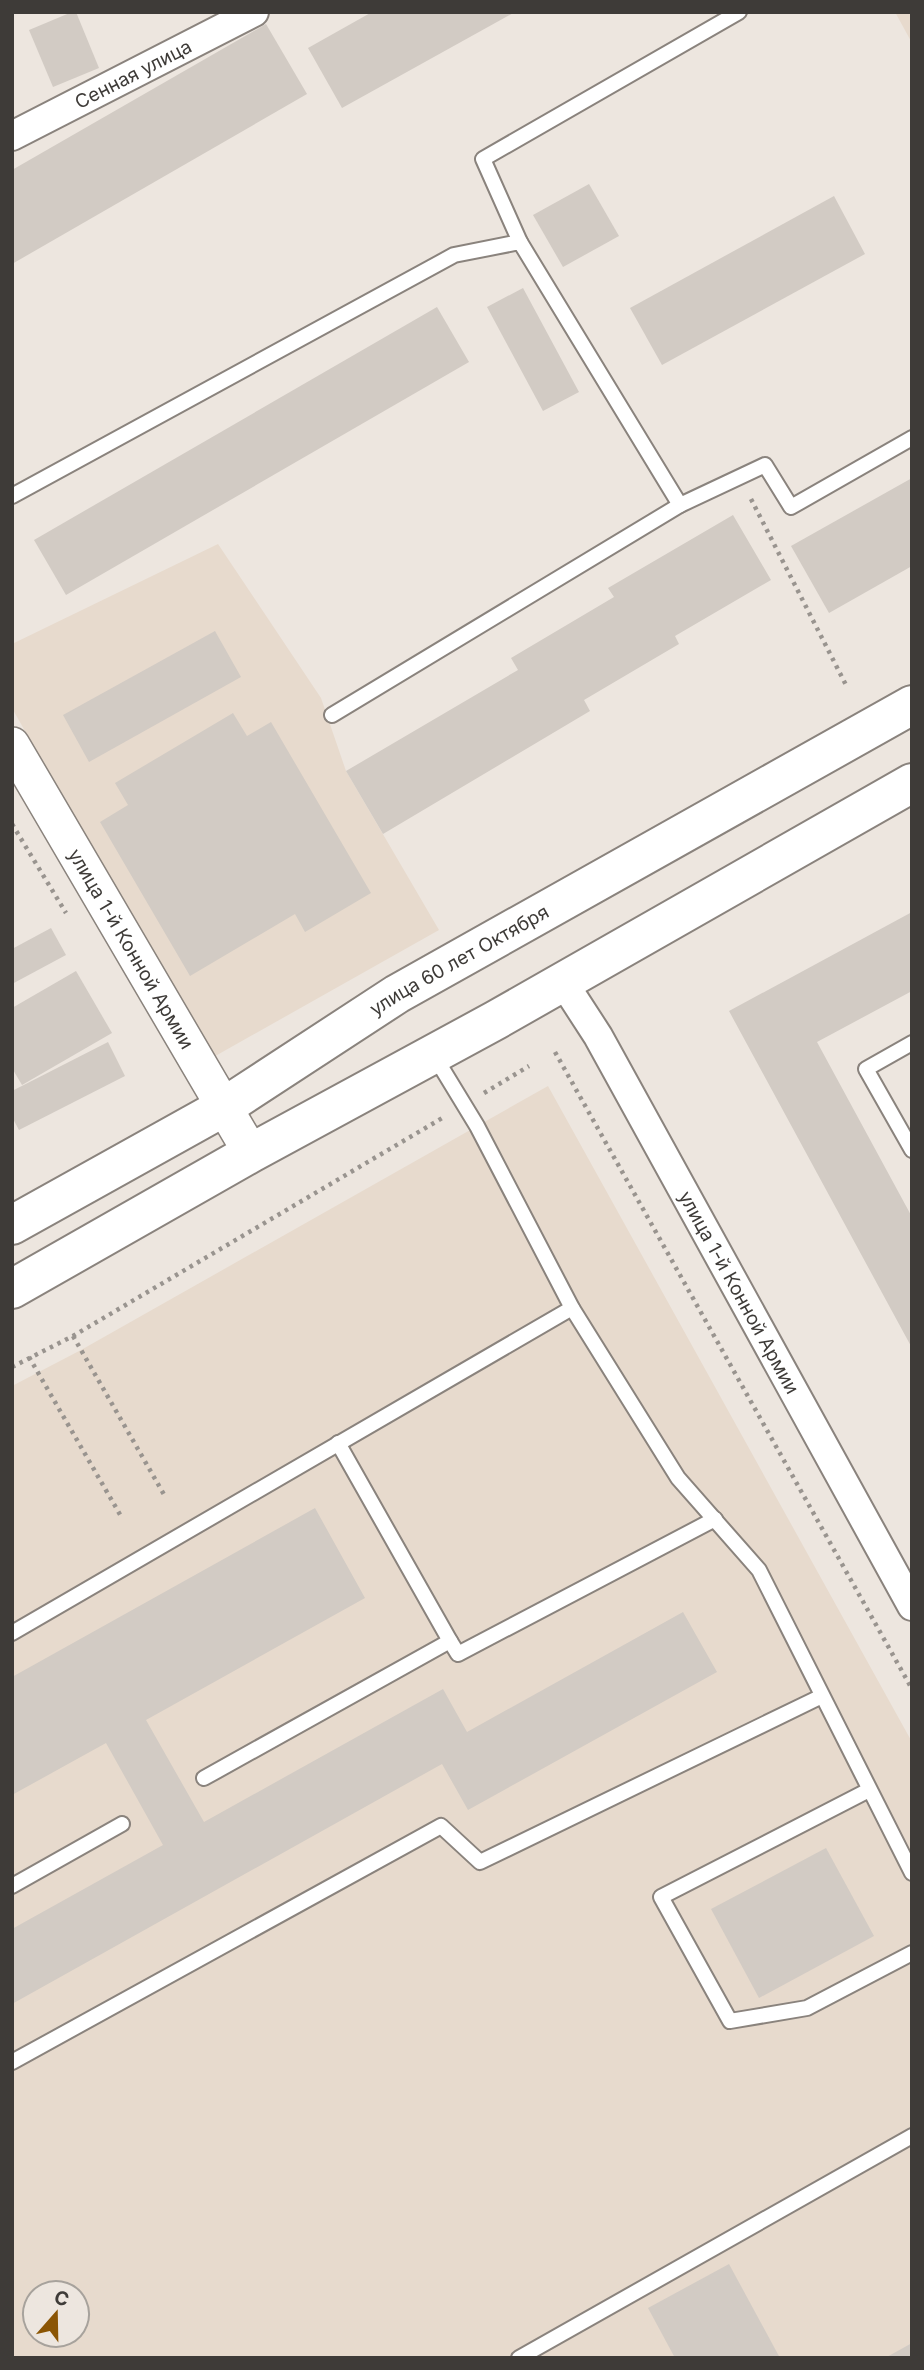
<svg xmlns="http://www.w3.org/2000/svg" width="924" height="2370" font-family="Inter,sans-serif">
<rect width="100%" height="100%" fill="#ede6df"/>
<!-- built -->
<g fill="#e7dacd" fill-rule="evenodd">
<path d="M895,12H912V43Z"/>
<path d="M218,544L321,698L346,771L439,930L210,1059L12,708V644Z"/>
<path d="M548,1086L912,1742V2358H12V1386L81,1350ZM35,2293H77V2335H35Z"/>
</g>
<!-- building -->
<g fill="#d2cbc4">
<path d="M72,12H76L99,68L53,87L29,30Z"/>
<path d="M372,12H515L342,108L308,48Z"/>
<path d="M266,24L307,94L12,264V170Z"/>
<path d="M589,184L619,236L563,267L533,215Z"/>
<path d="M834,196L865,254L662,365L630,308Z"/>
<path d="M523,288L579,392L543,411L487,307Z"/>
<path d="M437,307L469,362L66,595L34,540Z"/>
<path d="M912,478V566L829,613L791,546Z"/>
<path d="M733,515L771,580L675,636L679,644L584,700L590,711L383,834L346,771L518,670L511,658L614,597L608,588Z"/>
<path d="M215,631L241,677L89,762L63,715Z"/>
<path d="M233,713L247,736L271,722L371,893L305,932L295,914L190,976L100,822L128,805L115,783Z"/>
<path d="M912,912V991L817,1042L912,1217V1348L729,1011Z"/>
<path d="M51,928L66,955L12,984V949Z"/>
<path d="M76,971L112,1033L22,1085L12,1068V1008Z"/>
<path d="M108,1042L125,1076L19,1130L12,1117V1091Z"/>
<path d="M315,1508L365,1598L146,1720L204,1822L443,1689L467,1732L683,1612L717,1672L468,1810L442,1764L12,2004V1929L163,1845L106,1743L12,1795V1677Z"/>
<path d="M826,1848L874,1936L759,1998L711,1909Z"/>
<path d="M729,2264L780,2358H675L648,2308Z"/>
<path d="M912,2343V2358H885Z"/>
</g>
<g fill="none" stroke-linecap="round" stroke-linejoin="round">
<!-- service casing -->
<g stroke="#8a837d" stroke-width="18">
<g id="service">
<path d="M520,242L483,159L739,12"/>
<path d="M12,496L454,255L520,242L680,505"/>
<path d="M332,715L680,505L765,465L791,507L912,438"/>
<path d="M912,1043L866,1069L912,1150"/>
<path d="M435,1057L477,1126L572,1308L678,1478L759,1570L912,1873"/>
<path d="M12,1633L572,1308"/>
<path d="M450,1641L458,1654L715,1519"/>
<path d="M204,1778L450,1641L338,1443"/>
<path d="M869,1790L661,1897L730,2021L807,2008L912,1953"/>
<path d="M12,1886L122,1824"/>
<path d="M12,2062L441,1826L480,1862L822,1696"/>
<path d="M519,2358L912,2136"/>
</g>
</g>
<!-- minor casing -->
<g stroke="#8a837d" stroke-width="32">
<g id="minor">
<path id="s1" d="M12,136L254,12"/>
<path id="s2" d="M563,982L598,1036L912,1606"/>
</g>
</g>
<!-- tertiary casing -->
<g stroke="#8a837d" stroke-width="38">
<g id="tertiary">
<path id="s3" d="M12,745L251,1153"/>
</g>
</g>
<!-- secondary casing -->
<g stroke="#8a837d" stroke-width="42">
<g id="secondary">
<path id="s4" d="M12,1225L224,1107L397,994L912,705"/>
<path d="M12,1289L251,1153L496,1020L912,783"/>
</g>
</g>
<!-- path -->
<g stroke="#99948f" stroke-width="4.5" stroke-dasharray="3.5 5" stroke-linecap="butt">
<path d="M751,499L846,685"/>
<path d="M12,824L66,913"/>
<path d="M555,1052L912,1689"/>
<path d="M484,1093L529,1066"/>
<path d="M73,1336L166,1498"/>
<path d="M29,1357L122,1518"/>
<path d="M12,1367L73,1336L444,1117"/>
</g>
<!-- service -->
<use href="#service" stroke="#fff" stroke-width="14"/>
<!-- minor -->
<use href="#minor" stroke="#fff" stroke-width="28"/>
<!-- tertiary -->
<use href="#tertiary" stroke="#fff" stroke-width="35"/>
<!-- secondary -->
<use href="#secondary" stroke="#fff" stroke-width="38"/>
</g>
<g text-anchor="middle" stroke-width="5" stroke-linejoin="round" paint-order="stroke">
<!-- street labels -->
<g font-size="19" fill="#3e3b38" stroke="#ede6df">
<text dy="7" stroke="none"><textPath href="#s1" startOffset="136">Сенная улица</textPath></text>
<text dy="7" stroke="none"><textPath href="#s3" startOffset="236">улица 1-й Конной Армии</textPath></text>
<text dy="7" stroke="none"><textPath href="#s4" startOffset="520">улица 60 лет Октября</textPath></text>
<text dy="7" stroke="none"><textPath href="#s2" startOffset="357">улица 1-й Конной Армии</textPath></text>
</g>
</g>
<!-- border -->
<rect width="924" height="2370" fill="none" stroke="#3e3b38" stroke-width="28"/>
<!-- north arrow -->
<g transform="translate(56 2314) rotate(20)"><circle r="33" fill="#ede6df" stroke="#a7a29c" stroke-width="2"/>
<path d="M0-5L12 26L0 18L-12 26Z" fill="#8b5504"/>
<text y="-10" font-size="19" font-weight="bold" text-anchor="middle" fill="#3e3b38">С</text>
</g>
</svg>
